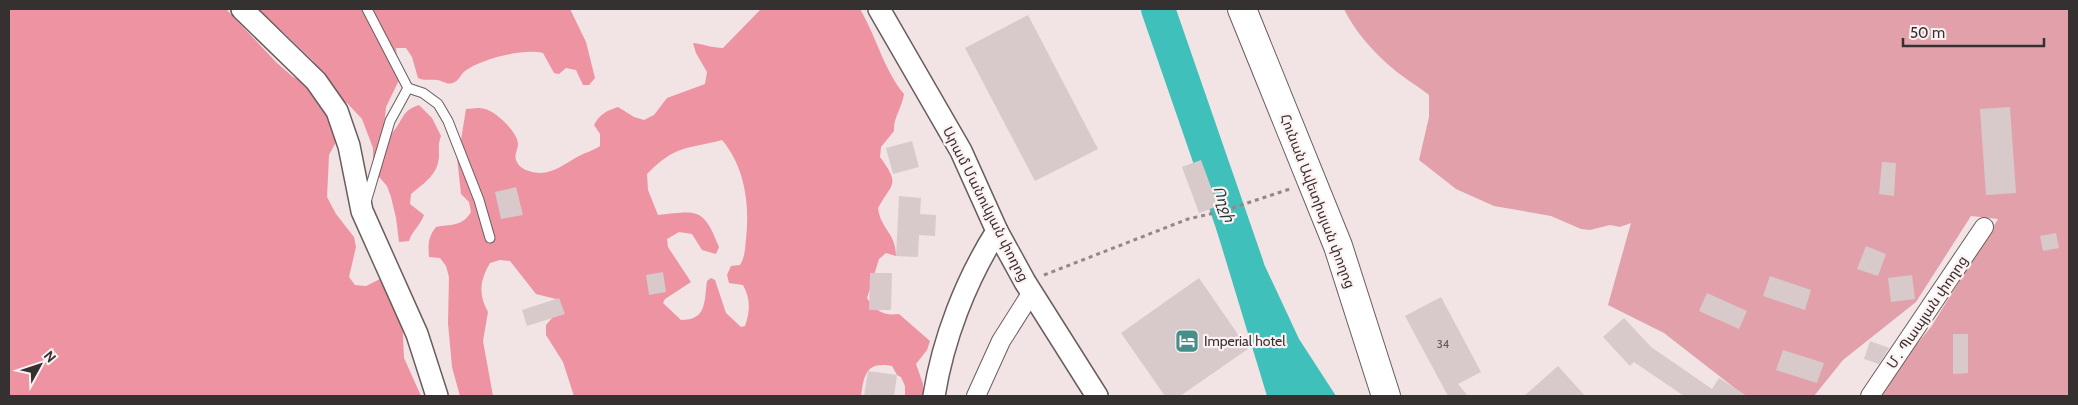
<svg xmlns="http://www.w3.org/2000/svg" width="2078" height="405" font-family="Cabin,'Noto Sans Armenian',sans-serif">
<rect width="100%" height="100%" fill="#f2e3e4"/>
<!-- green -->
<path fill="#e2a1aa" d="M1344,9H2069V396H1873L1931,327L1998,219L1971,216L1916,302L1843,360L1814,396H1745L1664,333L1608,305L1631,223L1620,227L1610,225L1590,230L1581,229L1551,216L1494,206L1456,189L1419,160L1429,117V95C1417,85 1403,78 1391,67C1373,52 1354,30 1344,9Z"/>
<!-- forest -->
<g fill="#ed93a1" fill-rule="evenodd">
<path d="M9,9H226L277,63L293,77L302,81L323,103L338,138L329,155L327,197L336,214L354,237L356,247L349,277L355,285L366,286L384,277L402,314L404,358L421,396H9Z"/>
<path d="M255,9H570L586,42L595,78L589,85H583L576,70L566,68L559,74L554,73L543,53C523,48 481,59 465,71C461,74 459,80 455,82C447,86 444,81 437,80C429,79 425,81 418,78L412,57L406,48H396L399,80L386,107L384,127L391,134C404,121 400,111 419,105L432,118L441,136C438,144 439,148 439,156C438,175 424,183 411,194L410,204L424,215C420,226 412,231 409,241L399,242L396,218L391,197L387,186L373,170V148L362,119L347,103L338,99L313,61L283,32Z"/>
<path d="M761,9H860C876,36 884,70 904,94C902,108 893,118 894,131L881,147L880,157C901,186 892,182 878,208C881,230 896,233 896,256L886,253L879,259L867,298C875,311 884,316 899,314L930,341L927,350L916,364L923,384V396H905V386L901,377L897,375L892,366C866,361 864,375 861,396H574L563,362L546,335V325L553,317L556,299L536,294L510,261L500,260L490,263C480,280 478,294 488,312L483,341L493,396H460L452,367L448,323L449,277L446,266L440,258L429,257C428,245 428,237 436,227C451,224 462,227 471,212L469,202L461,194L456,149L461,140L466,109C472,109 479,107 485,109C495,111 518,132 518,144C518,150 513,155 517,162C519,167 525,170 529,171C549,178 562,165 579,156C586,152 593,151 600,146V134L594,125C600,114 606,111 618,107L634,117L644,120L654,115L667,98L705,84L707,72L696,53L693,43C704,44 712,48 723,48ZM722,140C745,167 750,205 746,239C745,249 745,257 740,265L731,266L727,275L729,283L743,285C751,299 750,312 745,326L741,327L726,313L715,280L711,278L707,281C704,302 707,320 681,320L663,303L665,299L691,282L668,247L667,239L679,232L692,234L702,250L716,254L719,247C703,207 698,211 658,215L648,190L647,174C677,144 685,150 722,140Z"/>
</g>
<!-- water -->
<path fill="#3fc0ba" d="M1243,219L1299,339L1336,396H1267L1216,228Z"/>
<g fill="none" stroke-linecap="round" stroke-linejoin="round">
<!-- river -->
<path stroke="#3fc0ba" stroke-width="34" d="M1158,9L1247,266"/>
</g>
<!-- building -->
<g fill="#d8c9cb">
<path d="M1028,15L1098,149L1035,181L965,48Z"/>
<path d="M2010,107L2016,193L1986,195L1980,109Z"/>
<path d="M912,141L919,167L893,174L886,148Z"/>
<path d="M1201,160L1218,206L1199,213L1182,167Z"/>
<path d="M1882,162L1896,163L1894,196L1879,194Z"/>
<path d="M516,187L523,215L501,219L495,192Z"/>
<path d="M899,196L921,198L920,214L936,215L935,236L919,235L918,257L896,256Z"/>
<path d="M2056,233L2059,248L2043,251L2040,236Z"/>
<path d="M1866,246L1886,254L1878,276L1857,269Z"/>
<path d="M663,272L666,292L649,295L646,275Z"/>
<path d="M870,273H892L891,310H869Z"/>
<path d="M1912,275L1915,299L1891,302L1888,278Z"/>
<path d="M1770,276L1811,290L1805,310L1763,296Z"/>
<path d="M1199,278L1248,349L1180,396H1165L1121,333Z"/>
<path d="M1707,293L1747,311L1739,329L1699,311Z"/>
<path d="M1441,297L1481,372L1458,384L1468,396H1448L1405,316Z"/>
<path d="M559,298L565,314L527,326L522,310Z"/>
<path d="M1624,318L1651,347L1712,389L1719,378L1747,396H1684L1634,362L1630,366L1603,337Z"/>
<path d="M1953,334H1968V373L1953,374Z"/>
<path d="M1870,341L1889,348L1879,364L1864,359Z"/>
<path d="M1783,350L1824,363L1817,383L1776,370Z"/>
<path d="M1558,366L1585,396H1524Z"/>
<path d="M868,371L897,375L894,396H864Z"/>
</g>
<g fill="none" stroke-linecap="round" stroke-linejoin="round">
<!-- service casing -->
<g stroke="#695d5e" stroke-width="11">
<g id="service">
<path d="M367,9L408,88"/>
<path d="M366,202L390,121L408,88L423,93L438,104L448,121L479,200L490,238"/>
</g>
</g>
<!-- minor casing -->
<g stroke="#695d5e" stroke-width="20">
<g id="minor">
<path d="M976,396L1001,341L1032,292"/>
<path d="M1870,396L1984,227"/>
</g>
</g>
<!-- tertiary casing -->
<g stroke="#695d5e" stroke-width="24">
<g id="tertiary">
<path d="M242,9L316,81L337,111L349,146L362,211L417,334L437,396"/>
<path d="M879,9L961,151L997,231L1025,282L1097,396"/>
<path d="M934,396C943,339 966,280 997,231"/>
</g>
</g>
<!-- trunk casing -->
<g stroke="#695d5e" stroke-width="30">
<path id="trunk" d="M1242,9L1338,246L1386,396"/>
</g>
<!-- path -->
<path stroke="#928888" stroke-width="3" stroke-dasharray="4 4" stroke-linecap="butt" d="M1044,275L1188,219L1223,211L1290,189"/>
<!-- service -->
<use href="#service" stroke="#fff" stroke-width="9"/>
<!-- minor -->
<use href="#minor" stroke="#fff" stroke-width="18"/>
<!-- tertiary -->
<use href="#tertiary" stroke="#fff" stroke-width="21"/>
<!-- trunk -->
<use href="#trunk" stroke="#fff" stroke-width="28"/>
</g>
<!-- icons -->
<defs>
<g id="hotel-square" transform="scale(1.25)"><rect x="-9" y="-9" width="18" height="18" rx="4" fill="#478e8a" stroke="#fdf1f2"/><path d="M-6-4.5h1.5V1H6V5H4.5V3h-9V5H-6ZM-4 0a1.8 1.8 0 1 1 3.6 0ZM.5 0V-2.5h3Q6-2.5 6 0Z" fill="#fff"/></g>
</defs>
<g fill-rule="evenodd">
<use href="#hotel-square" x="1187" y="341"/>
</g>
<g text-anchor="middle" stroke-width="4.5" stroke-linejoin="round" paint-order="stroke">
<!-- number labels -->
<g font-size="11" fill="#5e5758">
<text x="1443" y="348">34</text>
</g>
<!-- street labels -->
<g font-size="14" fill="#363131" stroke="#fdf1f2">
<text transform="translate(1318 201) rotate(69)" y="5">Հունան Ավետիսյան փողոց</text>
<text transform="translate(986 204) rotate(63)" y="5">Արամ Մանուկյան փողոց</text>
<text transform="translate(1927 312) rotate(-56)" y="5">Մ․ Պապյան փողոց</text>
</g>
<!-- poi labels -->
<g font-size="14" fill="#363131" stroke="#fdf1f2" text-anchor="start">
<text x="1204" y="346">Imperial hotel</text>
</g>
<!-- water labels -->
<g font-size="15" font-style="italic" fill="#1e3432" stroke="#fdf1f2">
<text transform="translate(1224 204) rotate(71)" y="5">Ողջի</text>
</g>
</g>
<!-- border -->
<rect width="2078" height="405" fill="none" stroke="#363131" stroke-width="20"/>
<!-- north arrow -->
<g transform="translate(40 365) rotate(50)" stroke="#fdf1f2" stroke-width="4" paint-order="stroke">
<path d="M0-4L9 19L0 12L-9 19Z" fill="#363131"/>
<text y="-8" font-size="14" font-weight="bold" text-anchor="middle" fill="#363131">N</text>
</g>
<!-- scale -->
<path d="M1903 38v8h141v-8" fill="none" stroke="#363131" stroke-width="2.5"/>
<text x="1910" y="38" font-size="15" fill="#363131" stroke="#fdf1f2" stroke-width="4" paint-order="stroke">50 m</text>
</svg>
